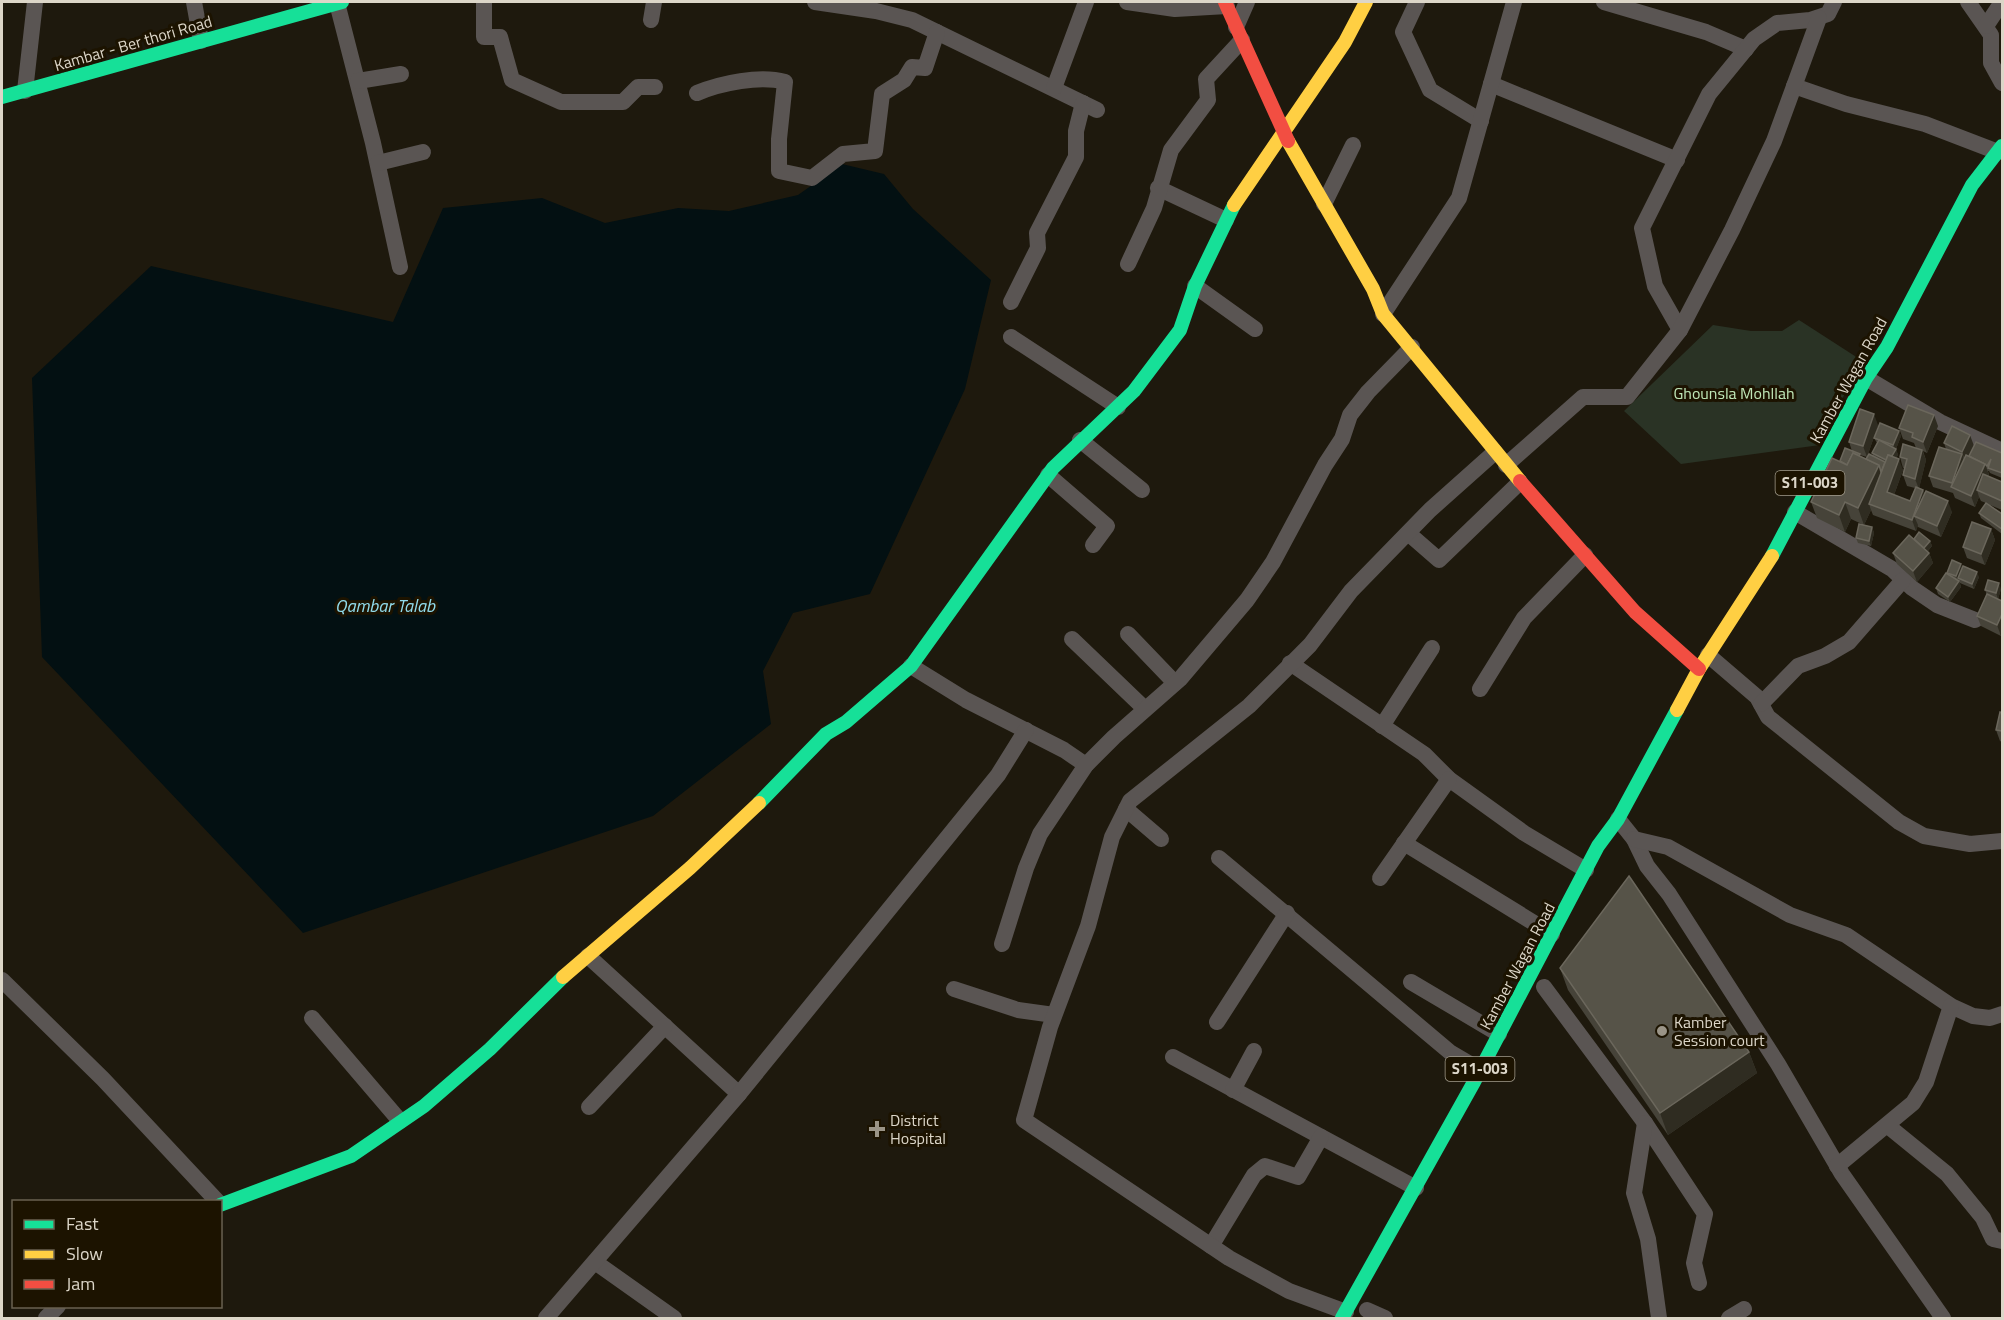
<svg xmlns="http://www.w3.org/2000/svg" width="2004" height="1320" font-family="'Titillium Web',sans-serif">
<rect width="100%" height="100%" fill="#1e190d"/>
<!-- green -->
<path fill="#2a3325" d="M1799,320L1861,360L1820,445L1681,464L1624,411L1713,325L1751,331H1782Z"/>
<!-- water -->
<path fill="#031012" d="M842,164L884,174L913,209L991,280L965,389L870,594L793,613L763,671L771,724L653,816L303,933L42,657L32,378L151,266L393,322L443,208L542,198L605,223L678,208L729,211L798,195Z"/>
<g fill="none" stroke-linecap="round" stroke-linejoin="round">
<!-- street -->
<g stroke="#5a5553" stroke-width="16">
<path d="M194,2L201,41"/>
<path d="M484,2V37H500L512,80L561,102H623L638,87H655"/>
<path d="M815,2L876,11L912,20L1097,110"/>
<path d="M1127,2L1175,9L1227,6"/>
<path d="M1417,2L1403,32L1430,90L1481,121"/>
<path d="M1604,2L1706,32L1746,49"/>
<path d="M1968,2L1991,35V63L2002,83"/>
<path d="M337,3L373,143L400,267"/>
<path d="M651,20L654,2"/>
<path d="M1986,26L2002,2"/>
<path d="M1236,27L1247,2"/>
<path d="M358,81L401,74"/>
<path d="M1491,84L1677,160"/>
<path d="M1794,86L1846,104L1925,124L1998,152"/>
<path d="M1054,88L1086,2"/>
<path d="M25,91L35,2"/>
<path d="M697,93C721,83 760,75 785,82L779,139V171L812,178L843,154L875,151L882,94L904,80L912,67L925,68L937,32"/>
<path d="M378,163L423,152"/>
<path d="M1158,188L1226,220"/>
<path d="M1324,204L1353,145"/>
<path d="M1128,264L1154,208L1171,150L1208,100L1206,79L1242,40"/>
<path d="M1195,286L1255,329"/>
<path d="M1011,302L1038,248L1037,233L1076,157V131L1083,103"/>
<path d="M1383,314L1459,198L1514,2"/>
<path d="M1680,330L1655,286L1642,228L1709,94L1754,39L1777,23L1810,20L1828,14L1834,2"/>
<path d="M1011,337L1118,407"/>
<path d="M1866,378L1940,422L2002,451"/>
<path d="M1080,440L1142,490"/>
<path d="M1506,465L1583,397H1627L1680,330L1732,230L1774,141L1819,18"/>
<path d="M1048,475L1107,526L1093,545"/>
<path d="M1795,512L1892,569L1912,588L1937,605L1975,620"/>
<path d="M1408,533L1439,560L1520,482"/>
<path d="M1128,634L1175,683"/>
<path d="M1072,639L1145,709"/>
<path d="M1708,655L1757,697L1768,717L1899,822L1924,836L1970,844L2002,841"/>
<path d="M1290,663L1424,754L1449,779L1524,833L1586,870"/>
<path d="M911,666L966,700L1064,750L1086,765"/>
<path d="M1480,689L1524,618L1585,555"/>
<path d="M1761,704L1798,666L1825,656L1849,642L1903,580"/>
<path d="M1382,726L1432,648"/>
<path d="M1126,809L1161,839"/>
<path d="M1618,819L1634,839L1647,866L1669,894L1778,1064L1842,1174L1943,1318"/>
<path d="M1634,839L1668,847L1790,915L1846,935L1951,1006L1973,1016L1990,1018L2002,1014"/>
<path d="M1404,843L1552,934"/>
<path d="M1219,858L1451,1053L1480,1070"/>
<path d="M1380,878L1449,779"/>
<path d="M1002,944L1026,868L1040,834L1086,765L1114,737L1180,679L1247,600L1273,562L1325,465L1342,439L1350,415L1368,392L1412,347"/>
<path d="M588,956L739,1094"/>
<path d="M2,980L103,1079L218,1202"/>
<path d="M1411,982L1499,1034"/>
<path d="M1544,987L1645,1123L1705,1214L1694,1263L1699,1283"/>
<path d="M954,989L1018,1010L1054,1015"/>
<path d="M312,1018L400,1121"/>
<path d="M1217,1022L1287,913"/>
<path d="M1173,1057L1416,1188"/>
<path d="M1233,1090L1254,1051"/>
<path d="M589,1107L665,1026"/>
<path d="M1645,1123L1634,1193L1648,1239L1659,1318"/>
<path d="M1888,1126L1947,1174L1983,1218L1993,1239L2002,1241"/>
<path d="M1837,1166L1913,1103L1926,1082L1951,1006"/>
<path d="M1211,1246L1254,1175L1265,1166L1298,1177L1321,1137"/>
<path d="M595,1262L674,1318"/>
<path d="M1367,1310L1385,1318"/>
<path d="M1346,1312L1289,1291L1229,1258L1024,1120L1050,1027L1088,926L1112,837L1130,801L1249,706L1310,645L1351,591L1430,510L1495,452"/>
<path d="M46,1318L58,1306"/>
<path d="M546,1318L739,1094L998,775L1026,730"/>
<path d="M1729,1318L1744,1309"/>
</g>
<!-- fast -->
<g stroke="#16e098" stroke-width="14">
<path d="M2,97L342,2"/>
<path d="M1772,556L1866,378L1887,347L1972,185L2002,146"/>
<path d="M759,803L826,734L846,722L911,666L1053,468L1134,391L1180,330L1195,286L1234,205"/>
<path d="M220,1205L351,1156L424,1106L490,1049L563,977"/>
<path d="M1342,1318L1474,1082L1598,846L1618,819L1677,710"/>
</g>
<!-- slow -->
<g stroke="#ffcf43" stroke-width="14">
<path d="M1288,141L1373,289L1383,314L1520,481"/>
<path d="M1234,205L1345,42L1366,2"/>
<path d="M1677,710L1699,669L1772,556"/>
<path d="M563,977L690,868L759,803"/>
</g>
<!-- jam -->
<g stroke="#f24e42" stroke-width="14">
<path d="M1225,2L1288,141"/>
<path d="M1520,481L1635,612L1699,669"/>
</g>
</g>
<!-- wall -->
<g fill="#464339">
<path d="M1878,425L1867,457L1860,455V457L1866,459L1873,456L1872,453L1877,443L1874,438L1899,431L1901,436L1896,449L1898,455L1896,458L1903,470L1894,495L1910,501L1915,488L1907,486L1903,475L1904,468H1903L1900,457L1916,448L1914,443L1903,439L1899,428L1938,426L1927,453L1923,451L1926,460L1919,488L1923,490L1925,493L1952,512L1941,537L1918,527V525L1916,531L1873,515L1871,510L1864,525L1851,519L1845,532L1817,518L1811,502L1840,461L1852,451L1849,442Z"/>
<path d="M1944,443L1974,446L2002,453V478L1990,473L1989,471H1988L1989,475L1988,476L2002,482V510L1990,505L2002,514V534L1981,518L1979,513L1986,503L1981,501L1979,497L1975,507L1955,498L1953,493L1933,487L1929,476L1946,449Z"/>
<path d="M1872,527L1874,533L1871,546L1858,543L1856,538Z"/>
<path d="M1991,529L1995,540L1985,565L1967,558L1963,547Z"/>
<path d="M1914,539L1930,541L1932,546L1928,551L1929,553L1933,563L1917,582L1897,564L1893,553Z"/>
<path d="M1962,567L1979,577L1974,589L1960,583L1959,580L1961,587L1950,602L1938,594L1936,588L1947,573Z"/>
<path d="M2001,589L1998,599L1993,597L2001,636L1981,626L1977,616L1987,595L1985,590Z"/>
<path d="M2002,713V742L2000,741L1996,730Z"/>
<path d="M1560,968L1749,1052L1757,1073L1668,1135L1568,990Z"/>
</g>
<!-- shaded-wall -->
<g fill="#2f2c21">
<path d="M1874,414L1878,425L1867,457L1863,446Z"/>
<path d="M1934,415L1938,426L1927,453L1923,442Z"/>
<path d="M1899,431L1901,436L1896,449L1898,455L1891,467L1889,462L1895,450L1893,445Z"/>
<path d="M1970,435L1974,446L1966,463L1962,452Z"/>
<path d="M1922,450L1926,460L1919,489L1915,479Z"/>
<path d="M1962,454L1966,465L1954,488L1952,483Z"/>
<path d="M1899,459L1903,470L1891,503L1887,492Z"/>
<path d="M1985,464L1989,475L1981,492L1977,490L1979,497L1975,507L1971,496Z"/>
<path d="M1879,465L1882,474L1869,504L1871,510L1864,525L1858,508Z"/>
<path d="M1923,490L1927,500L1914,516L1918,525L1916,531L1912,520Z"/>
<path d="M1948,501L1952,512L1941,537L1937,526Z"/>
<path d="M1845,502L1851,519L1845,532L1839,515Z"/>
<path d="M1872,527L1874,533L1871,546L1869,541Z"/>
<path d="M1991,529L1995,540L1985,565L1981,554Z"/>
<path d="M1930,541L1932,546L1925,554L1923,549Z"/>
<path d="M1929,553L1933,563L1917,582L1913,571Z"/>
<path d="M1961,564L1963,569L1958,578V582L1956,576Z"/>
<path d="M1977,572L1979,577L1974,589L1972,584Z"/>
<path d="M1959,581L1961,587L1950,602L1948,597Z"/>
<path d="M1999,583L2001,589L1998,599L1996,593Z"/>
<path d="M2002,614V633L2001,636L1997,625Z"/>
<path d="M1749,1052L1757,1073L1668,1135L1660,1113Z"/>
</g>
<!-- building -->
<g fill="#565348" stroke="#6b675c" stroke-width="1.5">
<path d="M1908,405L1934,415L1923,442L1912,437L1913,433L1899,428Z"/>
<path d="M1860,409L1874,414L1863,446L1849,442Z"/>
<path d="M1880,423L1899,431L1893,445L1874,438Z"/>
<path d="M1952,426L1970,435L1962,452L1944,443Z"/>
<path d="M1879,440L1896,449L1892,456L1888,455L1886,460L1872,453Z"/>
<path d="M1976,442L2002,453V473L1988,468L1991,459L1987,466L1985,464L1969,456Z"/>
<path d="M1903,444L1922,450L1915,479L1903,475L1907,459L1900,457Z"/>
<path d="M1939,447L1962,454L1952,483L1929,476Z"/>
<path d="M1845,448L1860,454L1859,456L1853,453L1847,465L1840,461Z"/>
<path d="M1853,453L1879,465L1858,508L1845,502L1839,515L1811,502L1832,458L1847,465Z"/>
<path d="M1869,454L1885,462L1881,472L1879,465L1866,459Z"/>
<path d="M1888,455L1899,459L1887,492L1910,501L1916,487L1923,490L1912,520L1869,504Z"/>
<path d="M1966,455L1985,464L1971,496L1951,487Z"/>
<path d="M1983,474L2002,482V501L1977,490Z"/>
<path d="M1926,491L1948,501L1937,526L1914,516Z"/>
<path d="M1986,503L2002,514V529L1979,513Z"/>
<path d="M1972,522L1991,529L1981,554L1963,547Z"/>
<path d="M1859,524L1872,527L1869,541L1856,538Z"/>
<path d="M1919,532L1930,541L1924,548L1914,539Z"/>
<path d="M1909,535L1929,553L1913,571L1893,553Z"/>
<path d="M1952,560L1961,564L1956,576L1947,573Z"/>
<path d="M1963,566L1977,572L1972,584L1958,578Z"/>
<path d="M1946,573L1959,581L1948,597L1936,588Z"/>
<path d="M1988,580L1999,583L1996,593L1985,590Z"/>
<path d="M1987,594L2002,601V614L1997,625L1977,616Z"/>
<path d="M2000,712L2002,713V731L1996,730Z"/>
<path d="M1629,876L1749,1052L1660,1113L1560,968Z"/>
</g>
<!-- markers -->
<g fill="#9a9487" stroke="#1c1300" stroke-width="2">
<circle cx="1662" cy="1031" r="6"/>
<path d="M874 1120h6v6h6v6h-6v6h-6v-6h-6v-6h6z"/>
</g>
<g text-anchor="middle" stroke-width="6" stroke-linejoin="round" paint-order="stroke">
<!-- shield labels -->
<g fill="#1c1300" stroke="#a29c8c" stroke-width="1.5">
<rect x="1775.5" y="471" width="69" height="24" rx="4.5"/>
<rect x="1445.5" y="1057" width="69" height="24" rx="4.5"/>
</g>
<g font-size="15" font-weight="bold" fill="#dcd6c8">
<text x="1810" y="488">S11-003</text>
<text x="1480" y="1074">S11-003</text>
</g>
<!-- street labels -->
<g font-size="16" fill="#dcd6c8" stroke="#1c1300">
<text transform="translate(133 43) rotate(-16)" y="6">Kambar - Ber thori Road</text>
<text transform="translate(1848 380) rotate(-61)" y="6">Kamber Wagan Road</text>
<text transform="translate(1517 966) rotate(-62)" y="6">Kamber Wagan Road</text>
</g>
<!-- park labels -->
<g font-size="16" fill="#bfe7b7" stroke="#1c1300">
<text x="1734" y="399">Ghounsla Mohllah</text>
</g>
<!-- poi labels -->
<g font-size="16" fill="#dcd6c8" stroke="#1c1300" text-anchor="start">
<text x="1674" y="1028">Kamber<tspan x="1674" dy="18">Session court</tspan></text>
<text x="890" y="1126">District<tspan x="890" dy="18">Hospital</tspan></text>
</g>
<!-- water labels -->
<g font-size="18" font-style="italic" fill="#91dcec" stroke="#1c1300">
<text x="385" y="612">Qambar Talab</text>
</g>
</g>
<!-- border -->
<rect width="2004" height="1320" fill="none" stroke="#dcd6c8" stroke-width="6"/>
<!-- legend -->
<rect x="12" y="1200" width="210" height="108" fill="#1c1300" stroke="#696150" stroke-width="1.5"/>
<rect x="24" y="1220" width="30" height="9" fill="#16e098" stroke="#696150" stroke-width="1.5"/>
<text x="66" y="1230" font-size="18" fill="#dcd6c8">Fast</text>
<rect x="24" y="1250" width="30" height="9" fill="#ffcf43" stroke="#696150" stroke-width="1.5"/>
<text x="66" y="1260" font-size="18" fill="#dcd6c8">Slow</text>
<rect x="24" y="1280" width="30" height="9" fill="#f24e42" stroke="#696150" stroke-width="1.5"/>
<text x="66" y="1290" font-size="18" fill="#dcd6c8">Jam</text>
</svg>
